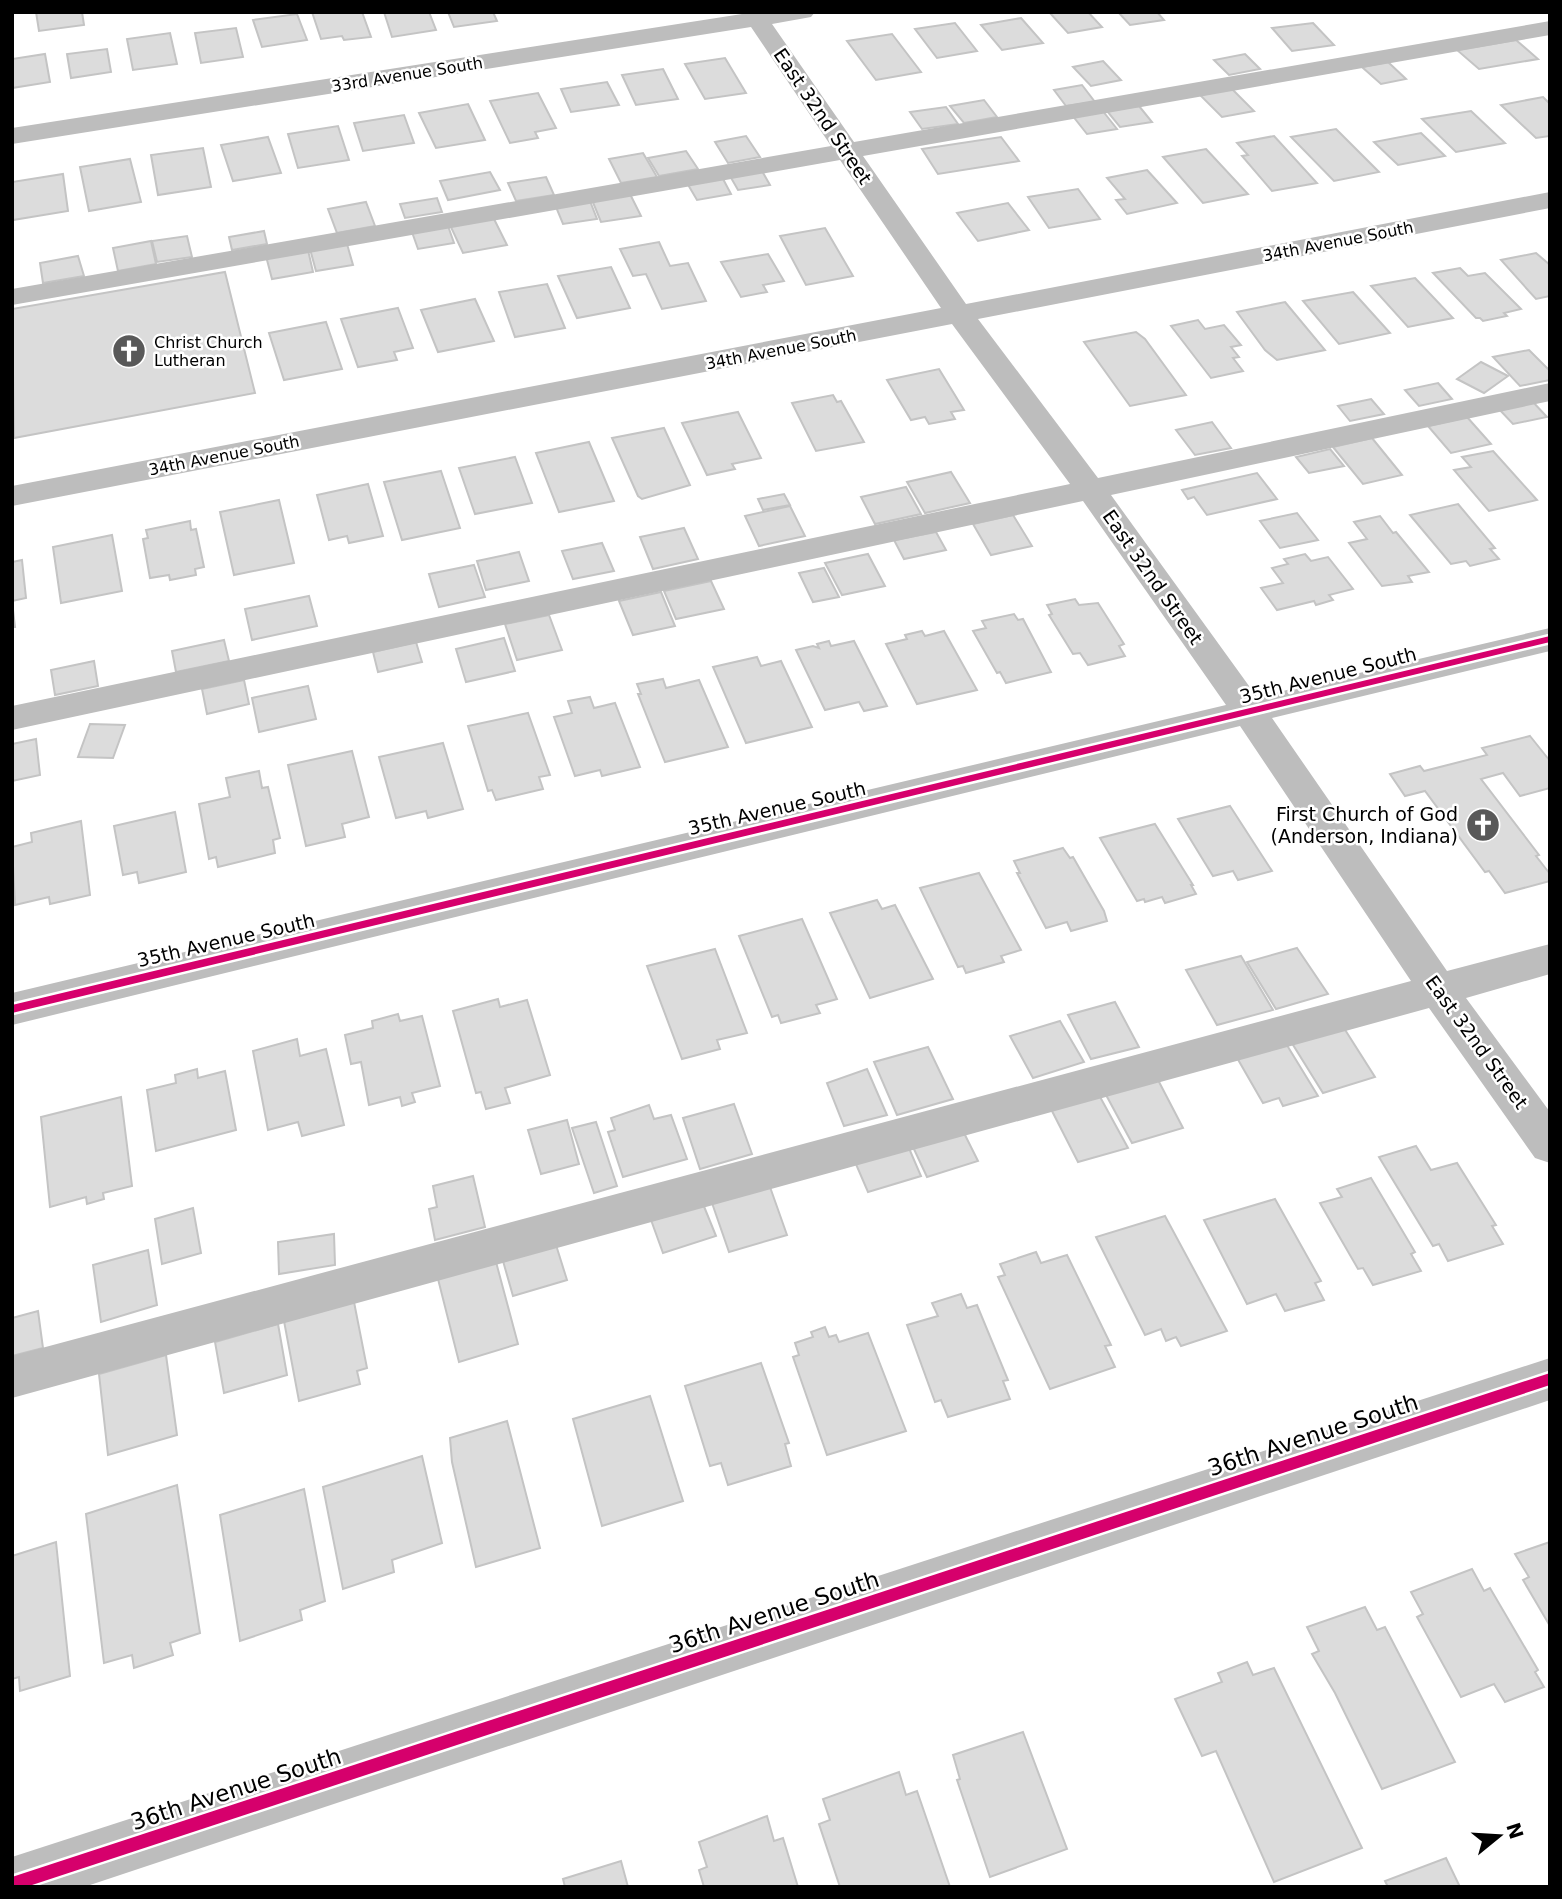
<svg xmlns="http://www.w3.org/2000/svg" width="1562" height="1899" font-family="'DejaVu Sans',sans-serif">
<rect width="100%" height="100%" fill="#fff"/>
<!-- building -->
<g fill="#dcdcdc" stroke="#c4c4c4" stroke-width="2">
<path d="M36,12H82L84,25L39,31Z"/>
<path d="M312,12H362L371,37L344,40L342,36L321,39Z"/>
<path d="M384,12H429L436,30L392,37Z"/>
<path d="M448,12H493L497,21L454,27Z"/>
<path d="M1049,12H1088L1102,27L1068,33Z"/>
<path d="M1118,12H1157L1164,20L1130,25Z"/>
<path d="M297,14L307,40L262,47L253,20Z"/>
<path d="M1021,18L1043,43L1002,50L981,25Z"/>
<path d="M955,23L977,51L937,58L915,29Z"/>
<path d="M1313,23L1334,45L1292,51L1272,28Z"/>
<path d="M236,28L243,57L201,63L195,33Z"/>
<path d="M170,33L177,64L133,70L127,39Z"/>
<path d="M892,34L921,72L876,80L847,41Z"/>
<path d="M1516,40L1538,59L1479,69L1457,50Z"/>
<path d="M107,49L111,72L71,78L67,54Z"/>
<path d="M45,54L50,82L12,88V59Z"/>
<path d="M1245,54L1260,69L1229,75L1214,60Z"/>
<path d="M725,58L746,93L705,99L685,64Z"/>
<path d="M1103,61L1121,80L1091,86L1073,67Z"/>
<path d="M1388,62L1406,79L1381,84L1362,67Z"/>
<path d="M663,69L678,99L636,105L622,75Z"/>
<path d="M607,82L619,105L571,112L561,89Z"/>
<path d="M1082,85L1095,102L1066,106L1054,90Z"/>
<path d="M1232,89L1254,111L1222,117L1200,95Z"/>
<path d="M538,93L556,128L535,132L538,138L510,143L490,101Z"/>
<path d="M1543,97L1550,104V136L1536,138L1501,105Z"/>
<path d="M984,100L997,117L964,123L950,106Z"/>
<path d="M468,104L485,140L436,148L419,113Z"/>
<path d="M1139,106L1152,122L1120,127L1107,111Z"/>
<path d="M946,107L958,124L922,129L910,112Z"/>
<path d="M1102,110L1117,129L1087,134L1072,115Z"/>
<path d="M1471,111L1505,143L1456,152L1422,119Z"/>
<path d="M404,115L414,143L363,151L354,123Z"/>
<path d="M338,126L349,160L298,168L288,134Z"/>
<path d="M1336,129L1379,172L1334,181L1291,137Z"/>
<path d="M1421,133L1445,156L1398,165L1374,142Z"/>
<path d="M746,136L760,157L728,163L715,142Z"/>
<path d="M1274,136L1317,183L1272,191L1242,156L1248,155L1237,143Z"/>
<path d="M268,137L281,173L233,181L221,145Z"/>
<path d="M1001,137L1019,161L938,174L922,149Z"/>
<path d="M203,148L211,187L158,195L151,155Z"/>
<path d="M1206,149L1248,194L1203,203L1163,157Z"/>
<path d="M686,151L698,169L659,176L648,158Z"/>
<path d="M643,153L657,177L621,183L609,159Z"/>
<path d="M130,159L141,202L89,211L80,167Z"/>
<path d="M1147,170L1177,203L1127,214L1116,200L1125,199L1107,178Z"/>
<path d="M762,171L770,185L738,190L730,176Z"/>
<path d="M490,172L500,190L448,200L440,181Z"/>
<path d="M63,174L68,211L13,220L12,182Z"/>
<path d="M546,177L554,195L516,201L508,183Z"/>
<path d="M722,177L731,194L697,200L687,183Z"/>
<path d="M1078,189L1100,219L1049,228L1028,197Z"/>
<path d="M630,194L641,216L601,222L592,200Z"/>
<path d="M437,198L442,212L405,218L400,204Z"/>
<path d="M590,201L597,219L563,224L556,207Z"/>
<path d="M366,202L375,226L337,233L328,209Z"/>
<path d="M1008,203L1029,230L978,241L957,213Z"/>
<path d="M493,217L507,245L463,253L450,225Z"/>
<path d="M448,226L454,243L418,249L412,232Z"/>
<path d="M825,228L853,276L806,285L780,236Z"/>
<path d="M264,231L267,244L232,250L229,237Z"/>
<path d="M187,236L192,257L157,262L152,241Z"/>
<path d="M151,241L156,264L118,271L113,248Z"/>
<path d="M659,242L670,266L688,263L706,301L662,309L646,274L633,276L620,249Z"/>
<path d="M347,244L353,265L316,271L310,249Z"/>
<path d="M308,250L313,272L272,279L266,256Z"/>
<path d="M1536,253L1550,265V296L1536,299L1501,260Z"/>
<path d="M768,254L784,281L763,285L767,292L741,297L721,262Z"/>
<path d="M78,256L84,276L43,283L40,263Z"/>
<path d="M611,267L630,308L577,318L558,276Z"/>
<path d="M1460,268L1468,276L1485,273L1521,309L1504,313L1507,316L1483,321L1480,318H1476L1433,273Z"/>
<path d="M225,272L255,393L14,438L12,309Z"/>
<path d="M1415,278L1453,318L1408,327L1371,286Z"/>
<path d="M547,284L565,328L515,337L499,292Z"/>
<path d="M1353,292L1390,333L1339,344L1303,301Z"/>
<path d="M475,299L494,341L438,352L421,310Z"/>
<path d="M1285,302L1325,350L1277,360L1265,350L1237,312Z"/>
<path d="M398,308L413,348L394,352L397,360L358,367L341,319Z"/>
<path d="M1198,320L1205,329L1224,325L1241,345L1231,347L1239,357L1233,358L1243,371L1211,378L1171,326Z"/>
<path d="M326,322L342,369L284,380L269,333Z"/>
<path d="M1136,332L1145,339L1186,395L1130,406L1084,342Z"/>
<path d="M1529,350L1550,371V380L1520,386L1493,357Z"/>
<path d="M1481,362L1508,376L1484,393L1457,379Z"/>
<path d="M939,369L964,410L951,412L955,419L929,424L925,417L911,420L887,380Z"/>
<path d="M1438,383L1452,399L1419,406L1405,390Z"/>
<path d="M833,395L837,402L841,401L864,442L816,451L792,403Z"/>
<path d="M1371,399L1384,414L1350,421L1338,406Z"/>
<path d="M1532,401L1547,417L1513,424L1498,408Z"/>
<path d="M738,412L761,458L732,464L735,469L707,475L682,423Z"/>
<path d="M1467,417L1491,444L1451,453L1428,426Z"/>
<path d="M1212,422L1231,448L1195,455L1176,430Z"/>
<path d="M664,428L690,485L642,499L638,496L612,438Z"/>
<path d="M1372,438L1402,475L1363,484L1333,447Z"/>
<path d="M589,442L614,501L559,512L536,453Z"/>
<path d="M1330,449L1344,466L1309,473L1296,457Z"/>
<path d="M1493,451L1537,500L1489,511L1454,470L1471,467L1462,457Z"/>
<path d="M515,457L532,503L475,514L459,468Z"/>
<path d="M441,471L460,528L402,540L384,482Z"/>
<path d="M951,472L970,503L925,513L907,482Z"/>
<path d="M1257,473L1277,499L1207,515L1194,497L1188,499L1182,490Z"/>
<path d="M368,484L383,536L349,543L347,536L329,540L317,495Z"/>
<path d="M906,487L921,514L875,524L861,497Z"/>
<path d="M784,494L790,505L763,510L758,499Z"/>
<path d="M279,500L294,563L234,575L220,512Z"/>
<path d="M1458,504L1495,548L1490,549L1499,559L1470,566L1466,561L1451,564L1410,515Z"/>
<path d="M790,506L805,536L759,546L745,516Z"/>
<path d="M1297,513L1318,540L1280,548L1260,521Z"/>
<path d="M1013,515L1032,546L991,555L973,524Z"/>
<path d="M1380,516L1393,533L1396,532L1429,572L1408,576L1412,582L1382,586L1349,543L1367,539L1354,522Z"/>
<path d="M190,521L191,530L196,529L204,567L195,569L196,575L170,580L169,575L150,578L143,539L148,538L146,530Z"/>
<path d="M684,528L698,559L653,569L640,537Z"/>
<path d="M936,532L946,550L904,559L894,540Z"/>
<path d="M112,535L122,591L61,603L53,547Z"/>
<path d="M602,543L614,571L573,579L562,551Z"/>
<path d="M519,552L529,581L486,590L477,561Z"/>
<path d="M868,554L885,586L842,595L825,563Z"/>
<path d="M1305,554L1311,561L1328,557L1353,589L1329,595L1333,600L1316,605L1314,601L1277,610L1261,588L1283,583L1272,568L1288,564L1284,559Z"/>
<path d="M22,560L26,598L12,601L15,627H12V562Z"/>
<path d="M474,565L485,597L439,607L429,574Z"/>
<path d="M824,568L839,597L813,602L799,573Z"/>
<path d="M711,581L724,609L676,619L664,591Z"/>
<path d="M661,592L675,626L633,635L619,601Z"/>
<path d="M309,596L317,626L252,640L245,609Z"/>
<path d="M1075,599L1079,605L1098,603L1124,644L1119,646L1125,656L1088,665L1080,653L1073,654L1049,615L1052,614L1047,605Z"/>
<path d="M1014,614L1018,620L1023,619L1051,672L1006,683L1000,672L997,673L973,631L986,628L982,621Z"/>
<path d="M549,615L562,650L517,660L505,624Z"/>
<path d="M922,631L925,636L944,631L977,690L917,704L886,644L907,639L905,635Z"/>
<path d="M504,638L515,671L466,682L456,649Z"/>
<path d="M224,640L229,661L176,672L172,651Z"/>
<path d="M829,641L831,646L854,641L887,706L864,711L859,702L825,710L796,650L813,646L819,648L817,644Z"/>
<path d="M416,642L422,662L378,672L373,652Z"/>
<path d="M757,657L761,666L781,661L812,727L746,743L713,667Z"/>
<path d="M94,661L98,686L55,695L51,670Z"/>
<path d="M663,679L666,688L699,680L728,747L665,762L638,694H641L637,684Z"/>
<path d="M244,680L249,704L207,714L202,689Z"/>
<path d="M308,686L316,719L259,732L252,698Z"/>
<path d="M590,697L594,708L615,703L640,767L602,776L600,770L575,776L554,717L572,713L568,701Z"/>
<path d="M528,713L550,775L539,777L543,789L496,800L492,790L488,791L468,726Z"/>
<path d="M90,724L125,725L113,758L78,757Z"/>
<path d="M1530,736L1550,761V788L1520,796L1503,773L1481,779L1539,855L1536,856L1550,874V881L1505,893L1489,871L1485,872L1425,791L1405,796L1390,774L1420,766L1424,771L1487,755L1482,748Z"/>
<path d="M36,739L40,775L12,781V744Z"/>
<path d="M443,743L463,809L428,818L426,811L396,818L379,757Z"/>
<path d="M352,751L369,817L342,824L345,837L306,846L288,765Z"/>
<path d="M259,771L262,788L268,787L280,838L273,840L275,853L218,867L216,857L209,859L199,804L230,797L226,778Z"/>
<path d="M1230,806L1272,871L1238,880L1233,871L1213,876L1178,819Z"/>
<path d="M175,812L186,872L139,883L137,872L123,875L114,826Z"/>
<path d="M81,821L90,895L50,904L49,897L15,905L12,847L32,842L31,833Z"/>
<path d="M1155,824L1193,885H1191L1196,894L1165,903L1162,897L1145,902L1144,899L1137,901L1100,838Z"/>
<path d="M1063,848L1070,858L1073,857L1104,911L1107,921L1071,931L1067,922L1046,928L1017,873H1020L1014,861Z"/>
<path d="M979,873L1021,950L1001,956L1004,962L966,973L963,966L958,967L920,888Z"/>
<path d="M877,900L882,909L895,905L933,979L870,998L830,913Z"/>
<path d="M802,919L837,999L816,1005L820,1013L781,1023L778,1015L772,1017L739,936Z"/>
<path d="M1297,948L1328,994L1276,1009L1247,962Z"/>
<path d="M715,949L747,1033L717,1040L720,1049L682,1059L647,966Z"/>
<path d="M1241,956L1273,1010L1217,1025L1186,970Z"/>
<path d="M498,999L500,1007L527,1000L550,1075L505,1088L510,1103L486,1109L481,1092L476,1093L453,1011Z"/>
<path d="M1115,1002L1139,1047L1091,1059L1068,1015Z"/>
<path d="M398,1014L400,1021L422,1016L440,1086L412,1093L415,1102L402,1106L400,1097L369,1105L361,1062L351,1064L345,1035L373,1028L372,1021Z"/>
<path d="M1060,1021L1084,1062L1033,1078L1010,1036Z"/>
<path d="M1342,1025L1375,1077L1323,1093L1290,1040Z"/>
<path d="M297,1039L300,1056L326,1049L344,1125L302,1136L298,1122L268,1130L253,1051Z"/>
<path d="M1285,1042L1318,1096L1283,1106L1279,1098L1263,1103L1236,1056Z"/>
<path d="M928,1047L953,1099L897,1115L874,1062Z"/>
<path d="M197,1069L198,1078L225,1071L236,1130L156,1151L147,1090L176,1083L175,1075Z"/>
<path d="M867,1069L887,1115L844,1126L827,1083Z"/>
<path d="M1157,1078L1183,1128L1132,1143L1105,1093Z"/>
<path d="M1099,1095L1128,1148L1078,1162L1051,1109Z"/>
<path d="M121,1097L132,1186L103,1193L104,1199L87,1204L86,1197L50,1207L41,1117Z"/>
<path d="M734,1104L752,1154L700,1169L683,1118Z"/>
<path d="M649,1105L654,1119L671,1115L687,1159L623,1177L608,1132L615,1130L611,1118Z"/>
<path d="M567,1120L579,1164L541,1174L528,1130Z"/>
<path d="M596,1122L617,1186L594,1193L572,1128Z"/>
<path d="M963,1131L978,1161L927,1177L913,1147Z"/>
<path d="M908,1146L921,1176L868,1192L855,1162Z"/>
<path d="M1416,1146L1431,1170L1457,1163L1496,1225L1492,1226L1503,1244L1448,1261L1439,1244L1433,1246L1379,1157Z"/>
<path d="M473,1176L485,1227L435,1240L429,1209L437,1207L433,1186Z"/>
<path d="M1371,1178L1415,1252L1411,1254L1421,1271L1373,1285L1363,1268L1358,1269L1320,1203L1342,1197L1337,1189Z"/>
<path d="M770,1187L787,1235L729,1252L712,1203Z"/>
<path d="M1275,1199L1321,1281L1315,1283L1324,1300L1285,1311L1276,1294L1247,1304L1204,1220Z"/>
<path d="M703,1204L716,1236L663,1253L651,1220Z"/>
<path d="M193,1208L201,1253L162,1264L155,1219Z"/>
<path d="M1165,1216L1227,1331L1181,1346L1176,1337L1166,1341L1161,1329L1145,1335L1096,1237Z"/>
<path d="M334,1234L335,1265L279,1274L278,1242Z"/>
<path d="M556,1245L567,1280L513,1296L503,1261Z"/>
<path d="M148,1250L157,1305L101,1322L93,1265Z"/>
<path d="M1036,1252L1041,1263L1067,1255L1111,1345L1105,1346L1115,1367L1050,1389L998,1277L1005,1275L1000,1264Z"/>
<path d="M496,1262L518,1344L459,1362L438,1279Z"/>
<path d="M961,1294L967,1308L977,1305L1008,1380L1003,1381L1010,1399L948,1417L941,1400L935,1402L907,1325L938,1316L932,1303Z"/>
<path d="M354,1302L367,1368L357,1371L360,1384L299,1401L284,1321Z"/>
<path d="M38,1311L43,1348L12,1356V1318Z"/>
<path d="M278,1324L287,1375L224,1393L215,1342Z"/>
<path d="M825,1327L829,1337L836,1335L839,1342L868,1333L906,1431L827,1455L793,1357L799,1355L795,1343L813,1337L811,1332Z"/>
<path d="M166,1355L177,1435L108,1455L99,1374Z"/>
<path d="M761,1363L789,1443L785,1444L791,1466L728,1485L721,1463L710,1466L685,1386Z"/>
<path d="M650,1396L683,1501L602,1526L573,1419Z"/>
<path d="M507,1421L540,1548L476,1567L452,1462L450,1438Z"/>
<path d="M422,1456L442,1543L392,1560L394,1572L343,1589L323,1487Z"/>
<path d="M177,1485L200,1633L170,1643L173,1655L134,1668L132,1655L104,1663L86,1514Z"/>
<path d="M304,1489L325,1601L300,1610L302,1620L240,1641L220,1515Z"/>
<path d="M56,1542L70,1676L20,1691L19,1677L12,1679V1556Z"/>
<path d="M1550,1542V1626L1523,1580L1529,1577L1515,1554Z"/>
<path d="M1472,1569L1484,1591L1490,1588L1538,1670L1535,1672L1544,1687L1505,1702L1494,1684L1461,1697L1417,1617L1423,1614L1411,1592Z"/>
<path d="M1365,1607L1377,1630L1385,1627L1455,1762L1382,1789L1335,1693L1312,1654L1319,1651L1307,1627Z"/>
<path d="M1247,1662L1253,1675L1274,1668L1362,1848L1274,1882L1216,1751L1202,1756L1175,1699L1222,1682L1218,1673Z"/>
<path d="M1023,1732L1067,1849L990,1877L957,1780L960,1779L953,1755Z"/>
<path d="M899,1772L906,1795L917,1791L950,1887H840L819,1824L830,1820L823,1799Z"/>
<path d="M767,1816L774,1841L783,1838L798,1887H704L699,1870L707,1867L699,1842Z"/>
<path d="M1446,1858L1460,1887H1388L1385,1881Z"/>
<path d="M621,1861L628,1887H565L563,1879Z"/>
</g>
<g fill="none" stroke-linecap="round" stroke-linejoin="round">
<!-- minor -->
<g fill="#bdbdbd" fill-rule="evenodd">
<path d="M740,12H815L811,17L772,24L854,142L1550,21V35L863,156L966,304L1550,192V208L978,319L1098,478L1550,383V401L1111,495L1257,697L1550,628V651L1272,718L1447,971L1550,944V974L1466,998L1550,1112V1163L1535,1158L1429,1008L12,1398V1356L1411,981L1240,726L12,1025V993L1226,705L1083,501L12,730V706L1070,484L952,324L12,506V486L941,308L840,160L12,305V289L831,146L751,27L12,144V128L742,14Z"/>
<path d="M1550,1358V1400L84,1887H12V1857Z"/>
</g>
<!-- cycleway casing -->
<g stroke="#fff" stroke-width="5">
<g id="cycleway">
<path d="M1550,636V642L12,1013V1005Z"/>
<path d="M1550,1373V1385L26,1887H12V1877Z"/>
</g>
</g>
<!-- cycleway -->
<use href="#cycleway" fill="#d6006c" fill-rule="evenodd"/>
</g>
<!-- icons -->
<defs>
<g id="church-disc" transform="scale(1.75)"><circle r="9.5" fill="#595959" stroke="#fff"/><path d="M-1.2-6h2.4v3.5h3.3v2.4h-3.3V6h-2.4V-.1h-3.3v-2.4h3.3Z" fill="#fff"/></g>
</defs>
<g fill-rule="evenodd">
<use href="#church-disc" x="129" y="351"/>
<use href="#church-disc" x="1483" y="825"/>
</g>
<g text-anchor="middle" stroke-width="5" stroke-linejoin="round" paint-order="stroke">
<!-- far-street labels -->
<g font-size="16" fill="#000" stroke="#fff">
<text transform="translate(407 74) rotate(-9)" y="6">33rd Avenue South</text>
<text transform="translate(1338 241) rotate(-11)" y="6">34th Avenue South</text>
<text transform="translate(781 349) rotate(-11)" y="6">34th Avenue South</text>
<text transform="translate(224 455) rotate(-11)" y="6">34th Avenue South</text>
</g>
<!-- far-poi labels -->
<g font-size="16" fill="#000" stroke="#fff" text-anchor="start">
<text x="154" y="348">Christ Church<tspan x="154" dy="18">Lutheran</tspan></text>
</g>
<!-- street labels -->
<g font-size="19" fill="#000" stroke="#fff">
<text transform="translate(823 116) rotate(56)" y="7">East 32nd Street</text>
<text transform="translate(1153 577) rotate(55)" y="7">East 32nd Street</text>
<text transform="translate(1328 675) rotate(-14)" y="7">35th Avenue South</text>
<text transform="translate(777 808) rotate(-13)" y="7">35th Avenue South</text>
<text transform="translate(226 940) rotate(-13)" y="7">35th Avenue South</text>
<text transform="translate(1477 1042) rotate(54)" y="7">East 32nd Street</text>
</g>
<!-- poi labels -->
<g font-size="19" fill="#000" stroke="#fff" text-anchor="end">
<text x="1458" y="821">First Church of God<tspan x="1458" dy="22">(Anderson, Indiana)</tspan></text>
</g>
<!-- near-street labels -->
<g font-size="23" fill="#000" stroke="#fff">
<text transform="translate(1313 1435) rotate(-18)" y="8">36th Avenue South</text>
<text transform="translate(774 1612) rotate(-18)" y="8">36th Avenue South</text>
<text transform="translate(236 1789) rotate(-18)" y="8">36th Avenue South</text>
</g>
</g>
<!-- border -->
<rect width="1562" height="1899" fill="none" stroke="#000000" stroke-width="28"/>
<!-- north arrow -->
<g transform="translate(1499 1836) rotate(72)" stroke="#ffffff" stroke-width="5" paint-order="stroke">
<path d="M0-5L12 26L0 18L-12 26Z" fill="#000000"/>
<text y="-10" font-size="19" font-weight="bold" text-anchor="middle" fill="#000000">N</text>
</g>
</svg>
